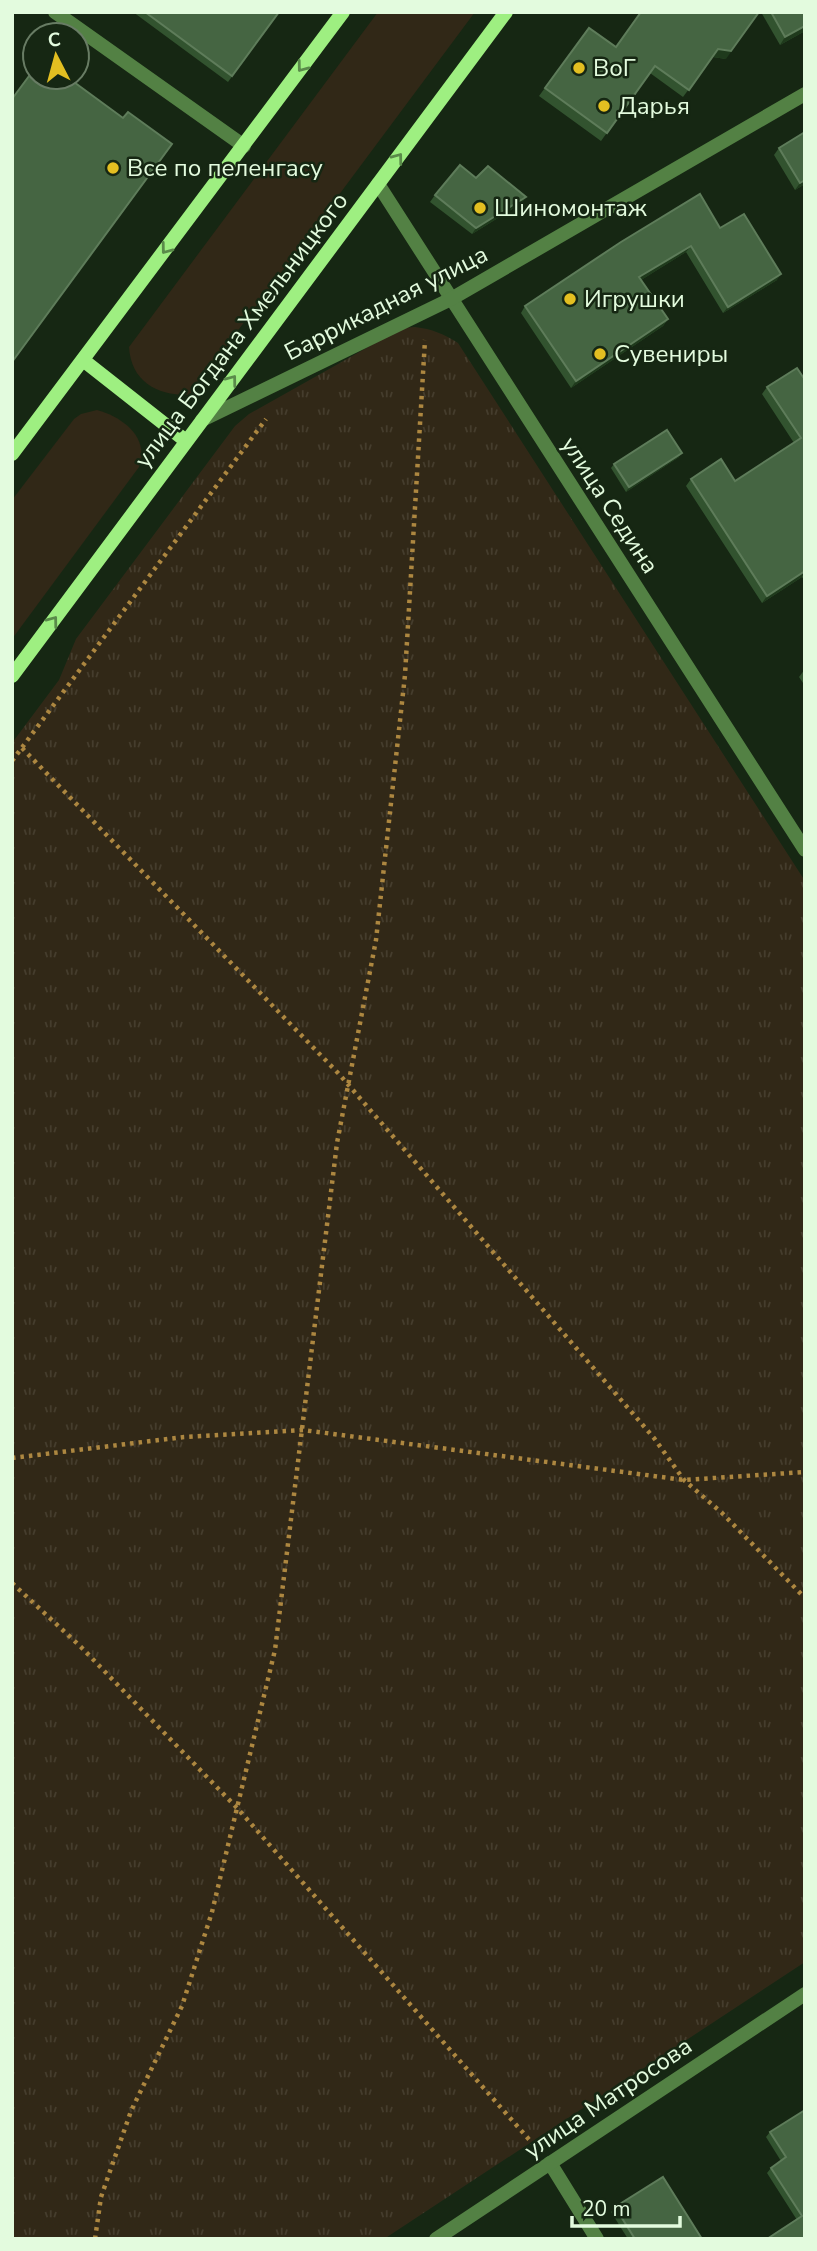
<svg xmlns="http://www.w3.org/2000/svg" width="817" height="2251" font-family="'Nunito Sans',sans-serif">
<defs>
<pattern id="park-tufts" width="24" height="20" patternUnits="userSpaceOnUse" patternTransform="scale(1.75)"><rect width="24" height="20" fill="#312817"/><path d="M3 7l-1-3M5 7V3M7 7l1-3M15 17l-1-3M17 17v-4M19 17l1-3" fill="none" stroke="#453d2d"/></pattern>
</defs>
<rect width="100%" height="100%" fill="#162713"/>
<!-- grass -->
<g fill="#312817">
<path d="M378,12H475L190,395C158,396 131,382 129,347Z"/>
<path d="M97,410C123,417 150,438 139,467L12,639V500L74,419L81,414Z"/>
</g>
<!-- park -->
<path fill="url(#park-tufts)" d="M415,327C432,329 444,334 458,343L805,881V1962L384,2239H12V743L59,680L76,639L235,426L249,414L402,328Z"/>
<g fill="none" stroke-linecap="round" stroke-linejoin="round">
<!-- path -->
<g stroke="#ad8740" stroke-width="4.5" stroke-dasharray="3.5 5" stroke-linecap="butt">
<path d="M22,748L339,1074L654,1438L684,1480L722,1513L805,1598"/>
<path d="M12,761L266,419"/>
<path d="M12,1458L184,1437L303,1430L684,1480L805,1472"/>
<path d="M12,1583L81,1647L238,1809L533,2144"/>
<path d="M95,2239L101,2197L131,2111L182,2006L212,1912L275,1650L337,1143L376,940L405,675L425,340"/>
</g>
<!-- street -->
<g stroke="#538144" stroke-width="14">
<path d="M55,12L244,146"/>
<path d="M378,184L805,850"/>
<path d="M202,420L451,299L805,94"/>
<path d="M550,2163L597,2239"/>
<path d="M436,2239L805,1994"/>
</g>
<!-- secondary -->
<g stroke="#9eef81" stroke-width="14">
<path d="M83,360L186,441"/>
<path d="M12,454L343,12"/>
<path d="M12,676L506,12"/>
</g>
</g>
<!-- wall -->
<g fill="#32532f">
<path d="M133,12H279L228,82Z"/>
<path d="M641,12L726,59L713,57L683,97L650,73L601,141L539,96L589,28L616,47Z"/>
<path d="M761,12H805V31L780,45Z"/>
<path d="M779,148L805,184L795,190L774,155Z"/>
<path d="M476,178L522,203L472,234L430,202L435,195Z"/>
<path d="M720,228L777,280L723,313L686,252L641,280L668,319L663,326L571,388L521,313L525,306Z"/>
<path d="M805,380V581L802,577L762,603L686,486L691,479L735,481L794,443L762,394L767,387Z"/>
<path d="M679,457L626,492L611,468L614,464Z"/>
<path d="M805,669V686L799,677Z"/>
<path d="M805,2110V2239L797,2220L767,2173L771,2168L781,2161L766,2137L770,2132Z"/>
<path d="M615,2207L702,2239H628L611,2212Z"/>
</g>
<!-- shaded-wall -->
<g fill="#1f3a1c">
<path d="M759,12L726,59L713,57L683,97L718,49Z"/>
<path d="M805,26V31L780,45L785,37Z"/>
<path d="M805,180V184L795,190L800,183Z"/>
<path d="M526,197L522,203L472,234L476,228Z"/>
<path d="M691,246L686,252L635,284L639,277Z"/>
<path d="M781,274L777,280L723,313L728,307Z"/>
<path d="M668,319L663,326L571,388L576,381Z"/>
<path d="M682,453L679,457L626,492L629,487Z"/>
<path d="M805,571L802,577L762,603L767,596Z"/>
</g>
<!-- building -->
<g fill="#456542" stroke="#5e7c5a" stroke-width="2">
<path d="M145,12H279L232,76Z"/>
<path d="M641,12H759L731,51L718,49L689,90L655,66L607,133L545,88L589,28L616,47Z"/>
<path d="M771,12H805V26L785,37Z"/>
<path d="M35,68V77H67L123,118L128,112L172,144L12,362V99Z"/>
<path d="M805,132V180L800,183L779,148Z"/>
<path d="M460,165L476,178L488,166L526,197L476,228L435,195Z"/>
<path d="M700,194L720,228L744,214L781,274L728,307L691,246L639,277L668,319L576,381L525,306L621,242Z"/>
<path d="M797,368L805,380V571L767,596L691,479L721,459L735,481L801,438L767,387Z"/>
<path d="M667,430L682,453L629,487L614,464Z"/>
<path d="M805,2110V2239H767L802,2216L771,2168L786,2157L770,2132Z"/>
<path d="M663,2177L702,2239H635L615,2207Z"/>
</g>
<!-- one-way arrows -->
<defs><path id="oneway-chevron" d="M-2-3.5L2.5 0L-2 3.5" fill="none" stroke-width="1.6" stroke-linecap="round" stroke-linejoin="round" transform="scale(1.75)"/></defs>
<g stroke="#5a8b4a">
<use href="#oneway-chevron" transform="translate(302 67) rotate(127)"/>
<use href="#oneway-chevron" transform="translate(398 158) rotate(-53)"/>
<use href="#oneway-chevron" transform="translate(166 249) rotate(127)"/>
<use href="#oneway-chevron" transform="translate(232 380) rotate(-53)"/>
<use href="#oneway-chevron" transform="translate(53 621) rotate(-53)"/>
</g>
<!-- markers -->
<g fill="#e3bf21" stroke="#162713" stroke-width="2.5">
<circle cx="579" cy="68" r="7"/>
<circle cx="604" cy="106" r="7"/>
<circle cx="113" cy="168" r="7"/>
<circle cx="480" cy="208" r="7"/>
<circle cx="570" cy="299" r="7"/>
<circle cx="600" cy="354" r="7"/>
</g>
<g text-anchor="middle" stroke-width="5" stroke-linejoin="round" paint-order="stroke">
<!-- poi labels -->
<g font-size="24" fill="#e3fbde" stroke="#162713" text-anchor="start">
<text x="593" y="76">ВоГ</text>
<text x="618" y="114">Дарья</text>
<text x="127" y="176">Все по пеленгасу</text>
<text x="494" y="216">Шиномонтаж</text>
<text x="584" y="307">Игрушки</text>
<text x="614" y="362">Сувениры</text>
</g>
<!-- street labels -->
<g font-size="24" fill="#e3fbde" stroke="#162713">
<text transform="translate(386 303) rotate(-27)" y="8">Баррикадная улица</text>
<text transform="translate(241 330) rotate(-53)" y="8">улица Богдана Хмельницкого</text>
<text transform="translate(610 505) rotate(57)" y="8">улица Седина</text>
<text transform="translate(608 2098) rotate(-34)" y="8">улица Матросова</text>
</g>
</g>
<!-- border -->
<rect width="817" height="2251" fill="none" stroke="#e3fbde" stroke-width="28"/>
<!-- north arrow -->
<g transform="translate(56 56) rotate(354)"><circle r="33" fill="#162713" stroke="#687c64" stroke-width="2"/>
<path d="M0-5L12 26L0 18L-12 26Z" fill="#e3bf21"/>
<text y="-10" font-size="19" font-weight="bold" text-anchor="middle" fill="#e3fbde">С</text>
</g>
<!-- scale -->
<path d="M572 2216v10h108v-10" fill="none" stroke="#e3fbde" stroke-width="3.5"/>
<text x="582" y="2216" font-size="21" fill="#e3fbde" stroke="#162713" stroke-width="5" paint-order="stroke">20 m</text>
</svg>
